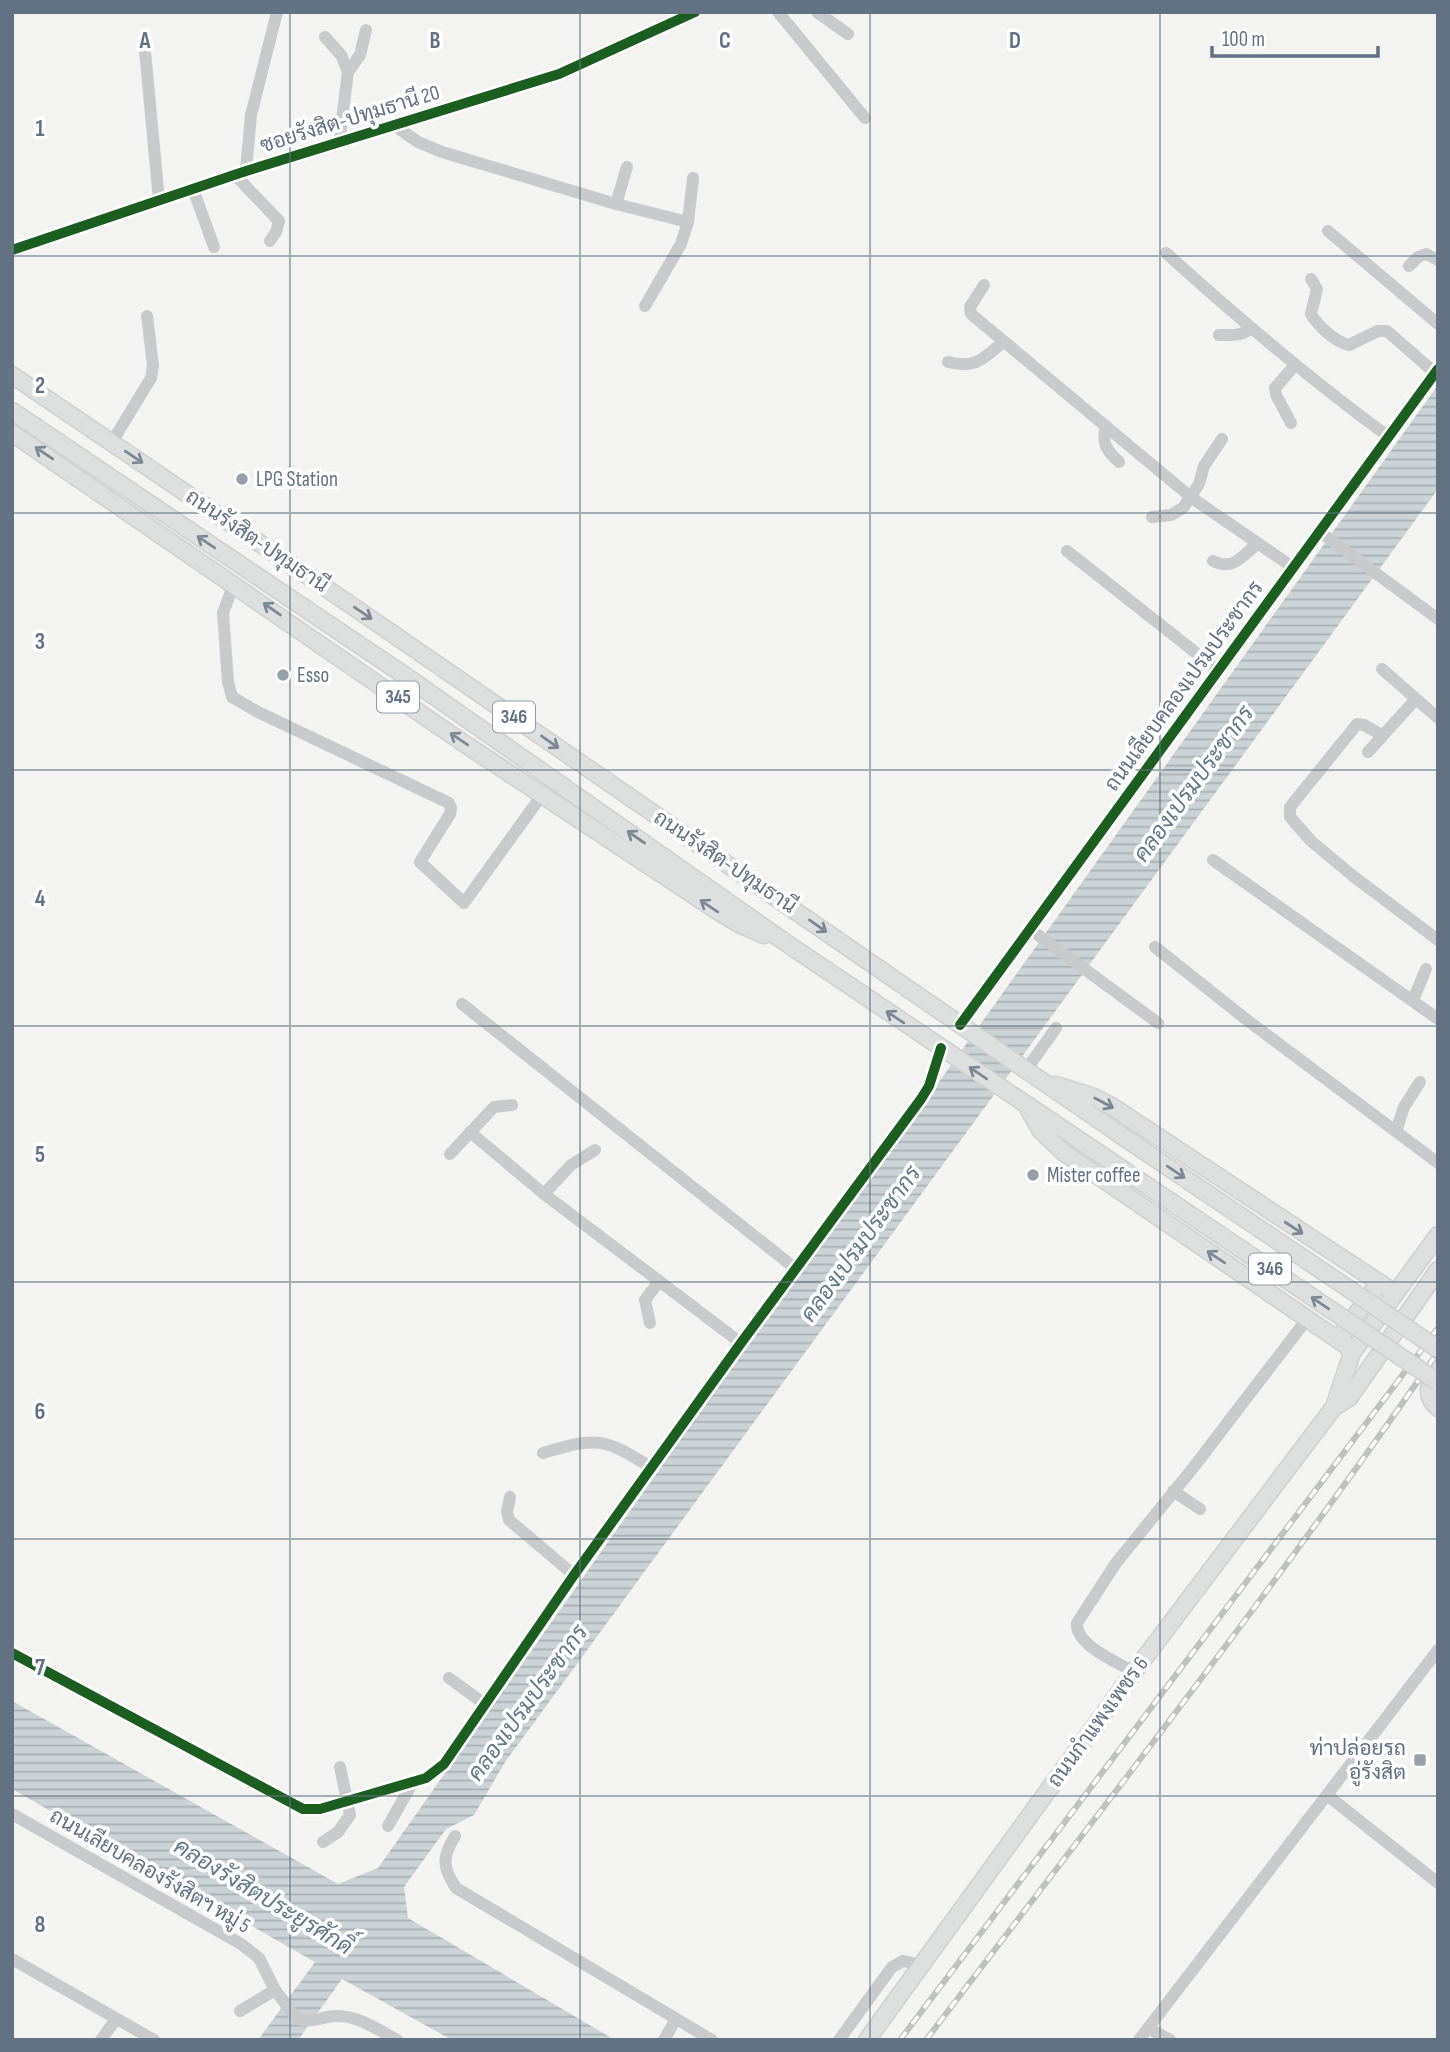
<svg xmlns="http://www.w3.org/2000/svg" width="1450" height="2052" viewBox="0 0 1450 2052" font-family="'Sofia Sans Condensed',Sarabun,sans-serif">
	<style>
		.water { fill: url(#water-rules) }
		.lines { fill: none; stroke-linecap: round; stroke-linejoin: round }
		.major-casing { stroke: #cfd0cf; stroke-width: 19 }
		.minor { stroke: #c8cacb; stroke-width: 12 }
		.major { stroke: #dedfdf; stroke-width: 16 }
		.rail-casing { stroke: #bfc1c1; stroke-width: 6 }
		.rail { stroke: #fff; stroke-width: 3.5; stroke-dasharray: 10; stroke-linecap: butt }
		.major-bridge-casing { stroke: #cfd0cf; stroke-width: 19; stroke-linecap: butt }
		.major-bridge { stroke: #dedfdf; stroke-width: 16 }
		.cycleway-casing { stroke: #fff; stroke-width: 15 }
		.cycleway { stroke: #1b5e20; stroke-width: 10 }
		.oneway { stroke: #7c8895 }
		.grid { fill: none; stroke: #637282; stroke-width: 2; stroke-opacity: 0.55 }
		.poi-dot { fill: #95a0a9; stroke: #fff; stroke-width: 2.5 }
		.labels { text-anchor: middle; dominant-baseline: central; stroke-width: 7; stroke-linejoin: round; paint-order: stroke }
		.shield { fill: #fff; stroke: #929ca8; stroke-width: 2 }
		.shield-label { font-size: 19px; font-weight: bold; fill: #637282 }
		.street-label { font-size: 21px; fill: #637282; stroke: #fff }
		.poi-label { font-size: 21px; fill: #637282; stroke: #fff; text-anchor: start }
		.water-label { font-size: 23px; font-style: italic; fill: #637a86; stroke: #fff }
		.grid-label { font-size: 23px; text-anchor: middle; font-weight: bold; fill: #637282; stroke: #fff; stroke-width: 7; stroke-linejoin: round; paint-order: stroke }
	</style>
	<defs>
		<pattern id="water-rules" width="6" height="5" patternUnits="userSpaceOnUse" patternTransform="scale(1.75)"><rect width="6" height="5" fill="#ccd3d6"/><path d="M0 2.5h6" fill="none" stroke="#a9b0b3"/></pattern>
	</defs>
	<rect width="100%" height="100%" fill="#f3f4f1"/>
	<path class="water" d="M1438,385v104l-933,1273 -31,53 -28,14 -42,58 4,31 207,122h-163l-110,-61 -44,61h-40l57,-78 -303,-173v-88l326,183 40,-16 343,-486 228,-314z"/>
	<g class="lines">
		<defs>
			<g id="major">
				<path d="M12,375l349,237 758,522"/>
				<path d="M12,411l395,266 385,270 311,209"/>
				<path d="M12,433l450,309 257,170 20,12 25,11"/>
				<path d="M1056,1085l38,12 19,10 282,186"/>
				<path d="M1029,1110l12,21 22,21 284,194 5,7"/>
				<path d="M1343,1333l30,-42"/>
				<path d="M1438,1370c-10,14 -14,26 0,38"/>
				<path d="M1334,1407l15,-9 89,-128"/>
				<path d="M867,2040l267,-368 200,-265 18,-54 86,-118"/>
			</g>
		</defs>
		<use href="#major" class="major-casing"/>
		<g class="minor">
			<path d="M778,12l87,106"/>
			<path d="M817,12l31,22"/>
			<path d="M325,37l16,18 7,17 -9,71"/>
			<path d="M145,51l14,149"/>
			<path d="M348,72l12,-17 6,-25"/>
			<path d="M395,126l23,16 24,10 174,52 72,18 5,-44"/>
			<path d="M246,171l5,-56 26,-103"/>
			<path d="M235,175l44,46 -3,11 -6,9"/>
			<path d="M193,189l21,58"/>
			<path d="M616,204l11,-37"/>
			<path d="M1328,231l110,93"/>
			<path d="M12,250l234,-79 313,-97 136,-62"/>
			<path d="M1166,253c71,64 145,127 223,184"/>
			<path d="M1409,266l9,-9 8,-3 12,6"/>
			<path d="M1311,279l6,10 -6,25c7,12 24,28 38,31l29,-14h9l48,42"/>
			<path d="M984,285l-14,22 1,7 221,184 102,70"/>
			<path d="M645,306l36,-62 7,-22"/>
			<path d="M1219,335c13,0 21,2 32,-7"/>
			<path d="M948,362c28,7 35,-3 55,-20"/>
			<path d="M1291,423l-15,-28 -1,-7 20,-23"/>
			<path d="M1106,426c-5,17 1,25 13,36"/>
			<path d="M112,442l39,-64 2,-12 -6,-50"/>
			<path d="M1152,517l19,-2 12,-7 16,-24 5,-18 18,-27"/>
			<path d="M1320,532l118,87"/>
			<path d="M1067,551l152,120"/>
			<path d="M1213,561c20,10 28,-4 44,-17"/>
			<path d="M234,583l-11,30 5,69 4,15 26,15 191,91 2,5 -1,6 -30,48 44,41 78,-108"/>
			<path d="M1382,669l56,49"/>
			<path d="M1382,735l-18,-10 -7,-1 -67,83v10l21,24 42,35 85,64"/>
			<path d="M1368,752l47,-52"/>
			<path d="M1213,860l225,159"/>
			<path d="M1030,929l128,94"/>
			<path d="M1155,947l92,73 191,143"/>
			<path d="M1413,1000l13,-31"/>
			<path d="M462,1004l334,265"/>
			<path d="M960,1025l478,-656"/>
			<path d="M1026,1070l30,-42"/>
			<path d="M1396,1131l8,-24 16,-25"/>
			<path d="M470,1132l74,62 197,149"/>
			<path d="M450,1154l44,-47 18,-2"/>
			<path d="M544,1194l27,-29 24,-15"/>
			<path d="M650,1323l-5,-23 14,-19"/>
			<path d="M543,1453c54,-16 60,-16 109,15"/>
			<path d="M1173,1491l27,18"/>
			<path d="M510,1497l-3,15 2,8 65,55"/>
			<path d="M12,1653l291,156h17l106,-31 18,-14 130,-189 167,-232 180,-244 8,-13 12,-38"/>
			<path d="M1134,1672c-17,-10 -59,-27 -57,-49l39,-60 77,-95 114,-149"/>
			<path d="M449,1678l37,27"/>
			<path d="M1327,1795l111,88"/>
			<path d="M12,1814l229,130 18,14 16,32 22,29c20,4 22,-2 38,-3 22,-1 44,14 62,24"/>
			<path d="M388,1826l25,-44"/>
			<path d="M455,1836c-13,21 -13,31 1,52l256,152"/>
			<path d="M323,1842l15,-10 12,-17 -10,-48"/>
			<path d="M12,1959l142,81"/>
			<path d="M240,2011l35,-21"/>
			<path d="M1148,2028l22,12"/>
			<path d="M101,2040l15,-21"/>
			<path d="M664,2040l12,-21"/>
			<path d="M839,2040l53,-73 11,-6 19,4"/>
			<path d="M1139,2040l299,-390"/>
		</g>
		<use href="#major" class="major"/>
		<defs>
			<g id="rail">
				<path d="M900,2040l538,-712"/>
				<path d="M926,2040c173,-228 350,-453 512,-688"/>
			</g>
		</defs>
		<use href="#rail" class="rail-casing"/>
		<use href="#rail" class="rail"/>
		<defs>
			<g id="major-bridge">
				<path d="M1119,1134l319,215"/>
				<path d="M1103,1156l335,226"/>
			</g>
		</defs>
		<use href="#major-bridge" class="major-bridge-casing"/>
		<use href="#major-bridge" class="major-bridge"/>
		<defs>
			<g id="cycleway">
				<path d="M12,250l234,-79 313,-97 136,-62"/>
				<path d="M960,1025l478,-656"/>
				<path d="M12,1653l291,156h17l106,-31 18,-14 130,-189 167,-232 180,-244 8,-13 12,-38"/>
			</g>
		</defs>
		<use href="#cycleway" class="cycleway-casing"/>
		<use href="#cycleway" class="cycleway"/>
	</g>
	<defs><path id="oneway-shaft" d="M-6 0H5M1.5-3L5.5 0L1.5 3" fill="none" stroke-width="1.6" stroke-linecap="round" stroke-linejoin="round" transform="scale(1.75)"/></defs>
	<g class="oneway">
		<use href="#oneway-shaft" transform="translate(44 453) rotate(-146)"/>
		<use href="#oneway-shaft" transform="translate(134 457) rotate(34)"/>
		<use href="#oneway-shaft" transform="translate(206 542) rotate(-146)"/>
		<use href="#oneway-shaft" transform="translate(272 609) rotate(-145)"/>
		<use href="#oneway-shaft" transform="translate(363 613) rotate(34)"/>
		<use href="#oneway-shaft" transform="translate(459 739) rotate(-146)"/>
		<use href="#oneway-shaft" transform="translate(550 742) rotate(35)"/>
		<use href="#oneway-shaft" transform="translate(636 837) rotate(-145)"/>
		<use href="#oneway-shaft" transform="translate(709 906) rotate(-146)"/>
		<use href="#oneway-shaft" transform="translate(818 926) rotate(35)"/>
		<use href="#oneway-shaft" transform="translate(895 1017) rotate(-146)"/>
		<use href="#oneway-shaft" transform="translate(978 1073) rotate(-146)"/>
		<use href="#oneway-shaft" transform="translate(1104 1103) rotate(28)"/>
		<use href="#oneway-shaft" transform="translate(1176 1172) rotate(34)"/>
		<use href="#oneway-shaft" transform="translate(1294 1228) rotate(33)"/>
		<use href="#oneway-shaft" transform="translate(1216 1257) rotate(-146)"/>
		<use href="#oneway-shaft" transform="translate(1320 1303) rotate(-146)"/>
	</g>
	<path class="grid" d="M290,12v2028M580,12v2028M870,12v2028M1160,12v2028M12,256h1426M12,513h1426M12,770h1426M12,1026h1426M12,1282h1426M12,1539h1426M12,1796h1426"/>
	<g class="poi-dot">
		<circle cx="242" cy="479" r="7"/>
		<circle cx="283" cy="675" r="7"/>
		<circle cx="1033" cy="1175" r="7"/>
		<rect x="1413" y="1753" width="14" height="14" rx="3.5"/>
	</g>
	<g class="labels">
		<g class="shield">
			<rect x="377" y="681.5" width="42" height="31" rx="5"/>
			<rect x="493" y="701.5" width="42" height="31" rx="5"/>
			<rect x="1249" y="1253.5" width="42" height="31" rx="5"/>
		</g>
		<g class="shield-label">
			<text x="398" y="697">345</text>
			<text x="514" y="717">346</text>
			<text x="1270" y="1269">346</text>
		</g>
		<g class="street-label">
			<text transform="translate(350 119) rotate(-17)">ซอยรังสิต-ปทุมธานี 20</text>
			<text transform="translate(257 541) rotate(34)">ถนนรังสิต-ปทุมธานี</text>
			<text transform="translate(1184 686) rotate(-54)">ถนนเลียบคลองเปรมประชากร</text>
			<text transform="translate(725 862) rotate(34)">ถนนรังสิต-ปทุมธานี</text>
			<text transform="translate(1098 1722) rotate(-54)">ถนนกำแพงเพชร 6</text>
			<text transform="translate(150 1871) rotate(30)">ถนนเลียบคลองรังสิตฯ หมู่ 5</text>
		</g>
		<g class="poi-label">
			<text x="256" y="479">LPG Station</text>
			<text x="297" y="675">Esso</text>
			<text x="1047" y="1175">Mister coffee</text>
			<text x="1406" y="1748" text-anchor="end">ท่าปล่อยรถ<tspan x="1406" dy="24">อู่รังสิต</tspan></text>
		</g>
		<g class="water-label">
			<text transform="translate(1194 784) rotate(-54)">คลองเปรมประชากร</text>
			<text transform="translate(861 1244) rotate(-54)">คลองเปรมประชากร</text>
			<text transform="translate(528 1703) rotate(-54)">คลองเปรมประชากร</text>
			<text transform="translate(263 1897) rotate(31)">คลองรังสิตประยูรศักดิ์</text>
		</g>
	</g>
	<g class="grid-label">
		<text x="145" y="48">A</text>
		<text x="435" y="48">B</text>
		<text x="725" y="48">C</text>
		<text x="1015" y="48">D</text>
		<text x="40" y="136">1</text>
		<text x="40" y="393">2</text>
		<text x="40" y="649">3</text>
		<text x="40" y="906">4</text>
		<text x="40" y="1162">5</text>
		<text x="40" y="1419">6</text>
		<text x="40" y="1675">7</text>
		<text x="40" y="1932">8</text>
	</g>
	<rect width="1450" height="2052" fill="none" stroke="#637282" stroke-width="28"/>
	<path d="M1212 46v10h166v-10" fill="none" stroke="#637282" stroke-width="3.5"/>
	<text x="1222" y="46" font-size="21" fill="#637282" stroke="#ffffff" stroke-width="5" paint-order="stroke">100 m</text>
</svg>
